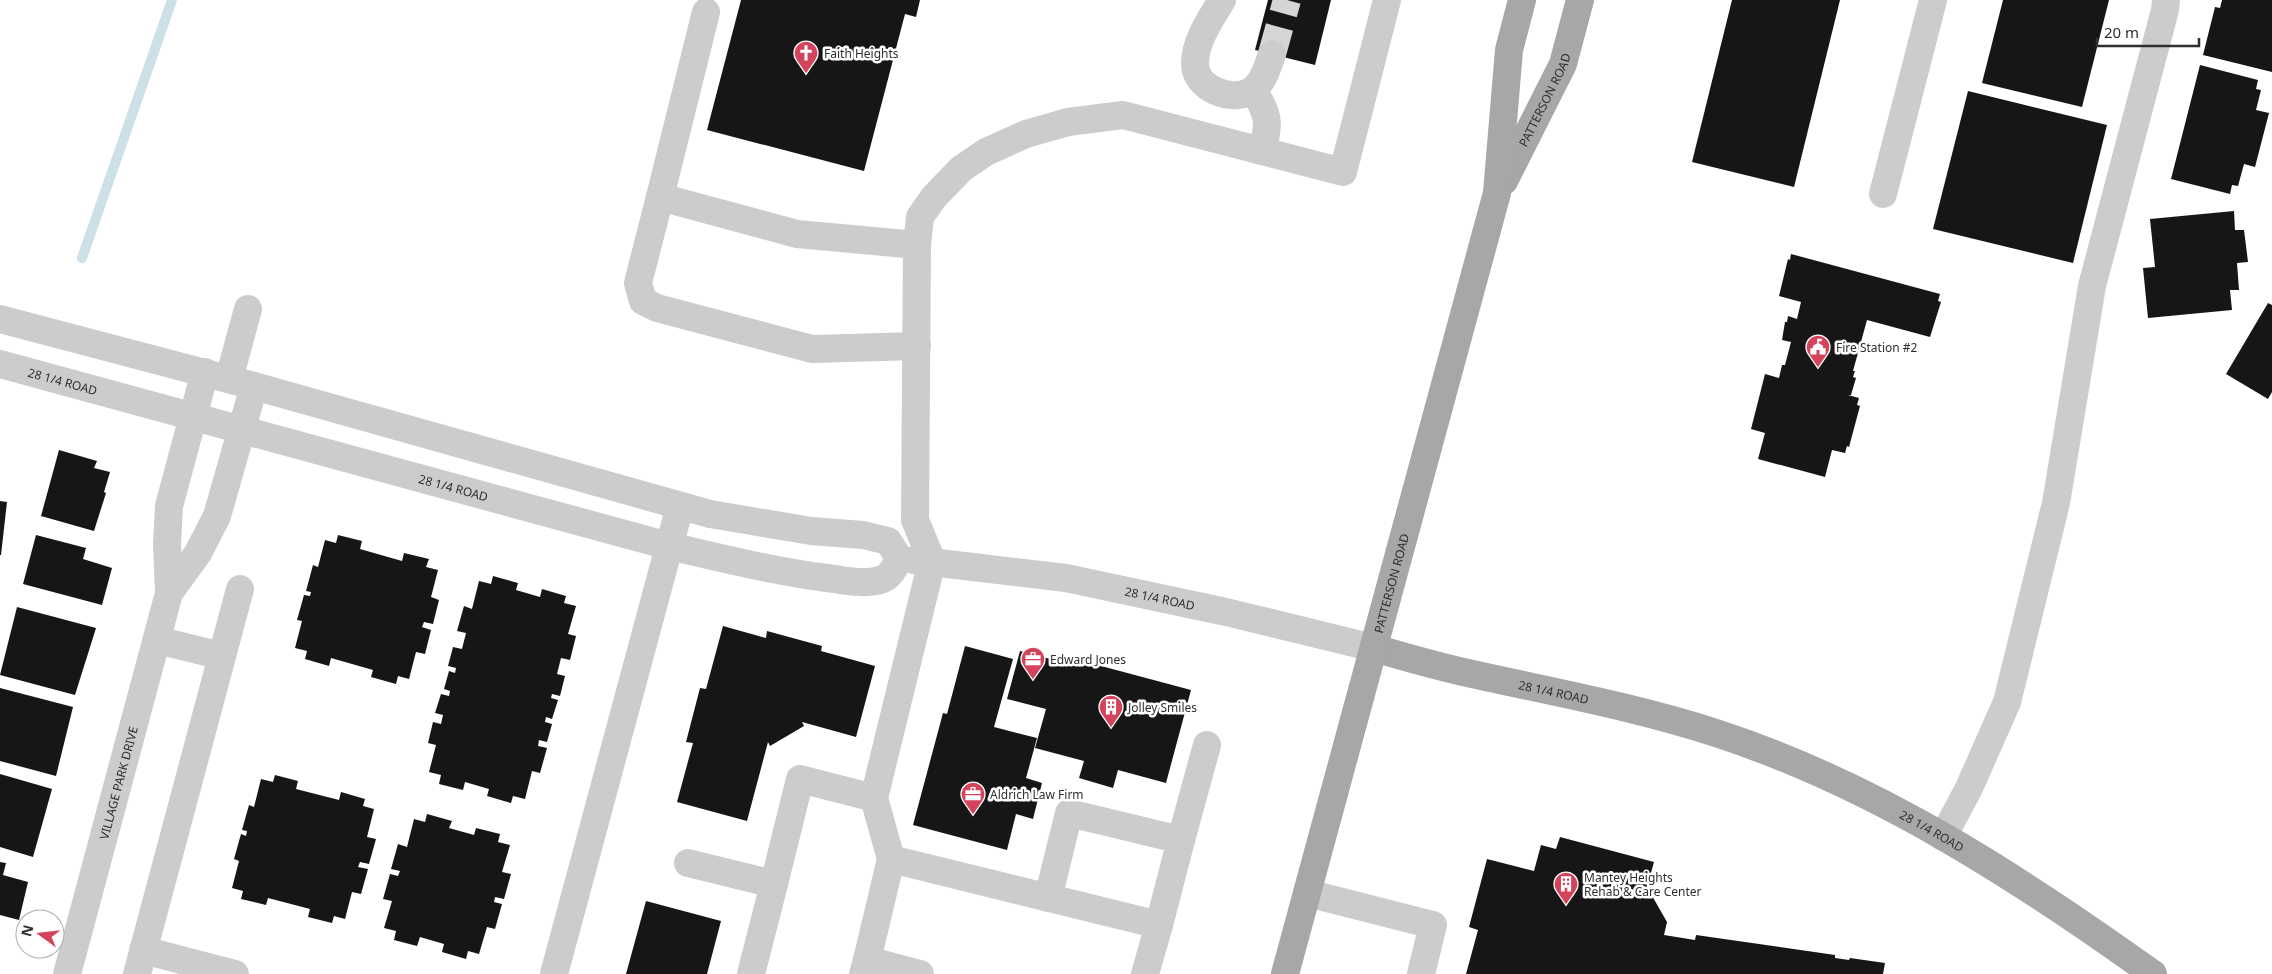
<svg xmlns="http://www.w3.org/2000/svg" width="2272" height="974" viewBox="0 0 2272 974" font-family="'Noto Sans',sans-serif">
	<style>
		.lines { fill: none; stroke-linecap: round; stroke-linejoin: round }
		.stream { stroke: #cde0e8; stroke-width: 10 }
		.building { fill: #161616 }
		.minor-tunnel { stroke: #d5d5d5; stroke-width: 28; stroke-dasharray: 28 14; stroke-linecap: butt }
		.minor { stroke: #ccc; stroke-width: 28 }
		.major { stroke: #a7a7a7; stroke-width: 28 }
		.labels { text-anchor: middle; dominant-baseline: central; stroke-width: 5; stroke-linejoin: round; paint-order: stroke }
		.poi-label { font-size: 12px; fill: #2f2f2f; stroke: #fff; text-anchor: start }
		.street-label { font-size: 12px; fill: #2f2f2f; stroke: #fff }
	</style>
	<rect width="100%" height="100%" fill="#fff"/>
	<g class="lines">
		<path class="stream" d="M82,258l90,-258"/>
	</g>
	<g class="building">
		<path d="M741,0h179l-4,17 -11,-3 -41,157 -157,-41z"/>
		<path d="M1268,0h63l-16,65 -60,-15z"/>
		<path d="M1732,0h108l-46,187 -102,-25z"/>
		<path d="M2003,0h106l-27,107 -100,-24z"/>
		<path d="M2222,0h50v72l-69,-17 12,-48 5,1z"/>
		<path d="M2200,65l58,15 -2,9 5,1 -5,20 13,3 -14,54 -11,-3 -6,22 -6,-1 -2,9 -59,-15z"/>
		<path d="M1968,91l139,34 -34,138 -140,-34z"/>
		<path d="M2234,211l1,19h9l4,32 -11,1 2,27h-9l2,20 -84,8 -5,-50 12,-1 -5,-48z"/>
		<path d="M1791,254l149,40 -2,7 3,1 -11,35 -63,-17 -14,51h2l-2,6 3,1 -5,17h-3l11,3 -2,7 3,1 -11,41 -2,-1 -2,7 -13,-3 -7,27 -67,-18 7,-26 -14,-4 14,-55 14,4 3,-13h3l6,-23 -9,-2 3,-18h2l1,-6 9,3 4,-17 -22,-6 9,-37 2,1z"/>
		<path d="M2268,303l4,2v87l-4,7 -42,-25z"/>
		<path d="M59,450l38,11 -3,7 16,4 -6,20 2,1 -12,38 -53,-15z"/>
		<path d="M0,501l7,1 -6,53h-1z"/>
		<path d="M36,535l50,13 -3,11 29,9 -10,37 -79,-21z"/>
		<path d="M338,535l24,6 -2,8 42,12 2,-8 25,6 -3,8 12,3 -7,27 8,3 -6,24 -9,-2 -2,5 9,3 -6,24 -9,-2 -7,27 -11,-3 -2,8 -25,-7 2,-7 -42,-12 -2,8 -24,-7 2,-8 -12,-3 7,-27 -5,-1 7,-25 6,1 1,-4 -5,-1 7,-26 5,2 7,-27 11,3z"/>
		<path d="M493,576l25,7 -2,7 24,7 2,-8 24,7 -2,7 12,3 -8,28 8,2 -6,24 -9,-2 -4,16 8,2 -5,20 -8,-2 -1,4 7,2 -6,19 -6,-2 -1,5 7,2 -5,18 -8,-2 -1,6 9,2 -7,25 -8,-2 -7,28 -12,-3 -2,7 -24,-7 2,-7 -24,-7 -2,8 -24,-6 2,-9 -12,-3 7,-27 -8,-2 5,-21 8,2 2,-9 -8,-2 6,-19 8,2 1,-5 -6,-2 5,-18 6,2 1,-5 -8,-2 5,-19 9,2 4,-16 -9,-2 7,-25 8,3 7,-28 12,3z"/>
		<path d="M17,607l79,21 -21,67 -75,-20z"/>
		<path d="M723,626l43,12 1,-7 55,15 -1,5 54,15 -19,71 -54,-15 2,4 -34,20 -2,-4 -21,79 -70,-19 16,-59 -7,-1 14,-54 6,1z"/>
		<path d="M965,646l48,13 -19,68 43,11 -11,40 16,5 -9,36 -17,-5 -9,36 -94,-25 30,-112 4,1z"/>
		<path d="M1020,651l38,10 2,-6 131,35 -25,93 -48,-13 -5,18 -34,-10 5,-17 -49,-13 11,-39 -39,-10z"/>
		<path d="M0,688l73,19 -17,69 -56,-15z"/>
		<path d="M0,774l52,15 -19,68 -33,-10z"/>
		<path d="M275,775l23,6 -2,8 43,11 2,-8 24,7 -2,7 11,3 -7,28 9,2 -7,25 -9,-2 -2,5 10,2 -7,25 -9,-2 -7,27 -11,-3 -2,7 -24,-6 2,-8 -42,-11 -2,7 -25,-6 2,-8 -11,-3 7,-27 -5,-2 7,-25 5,2 1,-5 -5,-1 7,-25 5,2 7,-28 12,3z"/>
		<path d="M427,814l25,7 -3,7 25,7 2,-7 24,6 -2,8 12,3 -8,27 9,2 -7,25 -9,-2 -1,5 8,2 -7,25 -8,-2 -8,27 -11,-3 -2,8 -24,-7 2,-8 -24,-7 -3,9 -23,-6 2,-9 -12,-3 8,-27 -9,-2 7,-25 8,2 2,-5 -9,-2 7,-25 9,3 7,-28 11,3z"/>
		<path d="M1560,837l94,25 -7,25 20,35 -3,13 31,5 1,-5 139,20v3l14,2 1,-2 35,5 -2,11h-417l12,-44 -9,-3 18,-68 47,12 7,-26 15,4z"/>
		<path d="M0,862l6,1 -3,12 25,7 -9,38 -19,-5z"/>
		<path d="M646,901l75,20 -14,53h-81z"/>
	</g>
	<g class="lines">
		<path class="minor-tunnel" d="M1272,54l15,-54"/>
		<g class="minor">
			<path d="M1222,0c-11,19 -27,40 -27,64 0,24 36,39 56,27 12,-7 17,-25 21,-37"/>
			<path d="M706,12l-46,185 137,37 120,11"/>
			<path d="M1253,90c16,24 17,34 9,61"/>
			<path d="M1883,194l50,-194"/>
			<path d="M660,197l-22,86 5,18 14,7 155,41 105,-3"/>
			<path d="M0,319l254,67 456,128 101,17 52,4 25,6 11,17"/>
			<path id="s1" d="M0,364l669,182c52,12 104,25 158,32 17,2 36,7 53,2 11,-3 14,-12 19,-22"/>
			<path d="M229,379l19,-70"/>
			<path id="s2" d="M914,560l152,18 160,34 148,36"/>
			<path d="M169,593l29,-40 19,-37 37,-130"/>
			<path d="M157,640l65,16"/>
			<path d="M1943,837l26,-49 38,-86 49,-199 36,-217 73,-276 1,-10"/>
			<path d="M1181,840l26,-95"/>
			<path d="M688,863l86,21 -23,90"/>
			<path d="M774,884l26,-105 74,19"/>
			<path d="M1307,893l126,32 -12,49"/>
			<path d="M1048,898l21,-85 112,27 -22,85"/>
			<path d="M143,950l92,24"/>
			<path d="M867,960l24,-101"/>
			<path id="s3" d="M67,974l102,-381 -2,-48 2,-39 36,-134"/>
			<path d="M137,974l103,-385"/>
			<path d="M554,974l126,-468"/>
			<path d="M863,974l4,-14 53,14"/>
			<path d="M1145,974l14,-49 -268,-66 -17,-61 58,-237 -17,-41 2,-275 3,-28 14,-20 27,-28 25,-17 40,-18 42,-12 55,-7 220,57 44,-172"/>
		</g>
		<g class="major">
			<path id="s4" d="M1504,181l59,-117 17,-64"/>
			<path id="s5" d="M1374,648c34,10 69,20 103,27 81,18 163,33 242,59 158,52 300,144 434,240"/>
			<path id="s6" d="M1285,974l212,-781 12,-143 13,-50"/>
		</g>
	</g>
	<defs>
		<symbol id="church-pin" viewBox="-11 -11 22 30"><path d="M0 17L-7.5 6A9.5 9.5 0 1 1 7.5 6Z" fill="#d3445c" stroke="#fff"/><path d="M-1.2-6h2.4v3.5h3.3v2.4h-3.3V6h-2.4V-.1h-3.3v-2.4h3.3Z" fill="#fff"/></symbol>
		<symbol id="civic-pin" viewBox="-11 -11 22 30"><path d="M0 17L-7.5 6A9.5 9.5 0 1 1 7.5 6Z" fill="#d3445c" stroke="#fff"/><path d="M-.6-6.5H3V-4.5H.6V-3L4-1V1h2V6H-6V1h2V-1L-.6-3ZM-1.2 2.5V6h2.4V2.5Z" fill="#fff"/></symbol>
		<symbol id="office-pin" viewBox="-11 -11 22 30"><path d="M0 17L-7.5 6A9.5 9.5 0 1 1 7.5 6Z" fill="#d3445c" stroke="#fff"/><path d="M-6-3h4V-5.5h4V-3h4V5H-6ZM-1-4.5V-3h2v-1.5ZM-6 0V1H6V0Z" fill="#fff"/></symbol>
		<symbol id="building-pin" viewBox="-11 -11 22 30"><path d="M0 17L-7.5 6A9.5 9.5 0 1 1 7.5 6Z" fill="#d3445c" stroke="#fff"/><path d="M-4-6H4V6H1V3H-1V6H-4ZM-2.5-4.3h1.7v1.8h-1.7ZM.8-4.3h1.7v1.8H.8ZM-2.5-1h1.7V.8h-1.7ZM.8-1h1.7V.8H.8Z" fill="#fff"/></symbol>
	</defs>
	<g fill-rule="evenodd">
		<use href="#church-pin" x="792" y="39" width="28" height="38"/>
		<use href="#civic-pin" x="1804" y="333" width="28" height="38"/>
		<use href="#office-pin" x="1019" y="645" width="28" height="38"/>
		<use href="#building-pin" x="1097" y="693" width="28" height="38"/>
		<use href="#office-pin" x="959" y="780" width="28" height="38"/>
		<use href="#building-pin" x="1552" y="870" width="28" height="38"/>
	</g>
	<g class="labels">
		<g class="poi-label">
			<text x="824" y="53">Faith Heights</text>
			<text x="1836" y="347">Fire Station #2</text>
			<text x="1050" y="659">Edward Jones</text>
			<text x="1128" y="707">Jolley Smiles</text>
			<text x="990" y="794">Aldrich Law Firm</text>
			<text x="1584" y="877">Mantey Heights<tspan x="1584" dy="14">Rehab &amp; Care Center</tspan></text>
		</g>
		<g class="street-label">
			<text stroke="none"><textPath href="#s4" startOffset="91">PATTERSON ROAD</textPath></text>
			<text stroke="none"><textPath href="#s1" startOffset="65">28 1/4 ROAD</textPath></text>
			<text stroke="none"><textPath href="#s1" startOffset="470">28 1/4 ROAD</textPath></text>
			<text stroke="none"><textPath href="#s6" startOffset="405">PATTERSON ROAD</textPath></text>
			<text stroke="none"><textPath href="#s2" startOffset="249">28 1/4 ROAD</textPath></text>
			<text stroke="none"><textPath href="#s5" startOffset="185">28 1/4 ROAD</textPath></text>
			<text stroke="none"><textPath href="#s3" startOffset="198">VILLAGE PARK DRIVE</textPath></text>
			<text stroke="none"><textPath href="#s5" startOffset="590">28 1/4 ROAD</textPath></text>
		</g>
	</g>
	<g transform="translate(40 934) rotate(285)"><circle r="24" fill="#ffffff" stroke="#acacac"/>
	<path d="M0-4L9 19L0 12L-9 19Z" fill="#d3445c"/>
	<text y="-8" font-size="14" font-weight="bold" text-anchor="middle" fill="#2f2f2f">N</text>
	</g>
	<path d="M2097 38v8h102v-8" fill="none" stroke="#2f2f2f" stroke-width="2.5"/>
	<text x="2104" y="38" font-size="15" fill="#2f2f2f" stroke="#ffffff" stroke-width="4" paint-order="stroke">20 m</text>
</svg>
